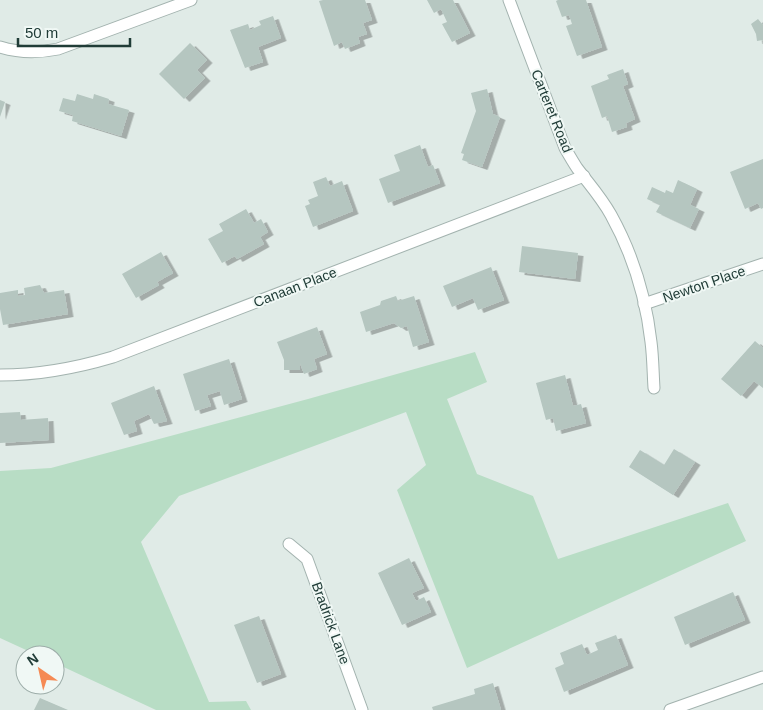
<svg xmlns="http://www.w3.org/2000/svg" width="763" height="710" viewBox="0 0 763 710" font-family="Arial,sans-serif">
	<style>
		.green { fill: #b8ddc5 }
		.building { fill: #b5c6c0; filter: url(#shadow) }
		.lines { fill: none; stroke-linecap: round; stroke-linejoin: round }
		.minor-casing { stroke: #a3b3af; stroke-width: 13 }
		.minor { stroke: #fff; stroke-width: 11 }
		.labels { text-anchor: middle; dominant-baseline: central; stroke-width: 4; stroke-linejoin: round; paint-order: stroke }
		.street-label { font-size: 14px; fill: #203c37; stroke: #f0f8f5 }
	</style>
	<defs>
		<filter id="shadow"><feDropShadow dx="5.5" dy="3" stdDeviation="0" flood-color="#0004"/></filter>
	</defs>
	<rect width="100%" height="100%" fill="#e0ebe7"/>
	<path class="green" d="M475,352l12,30 -40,17 30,75 56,22 25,63 170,-56 18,38 -279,127 -70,-178 29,-25 -20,-53 -227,84 -38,46 68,160 37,-1 5,9h-95l-101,-47v-8h-18l-37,-17v-167l51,-3 257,-69z"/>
	<g class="building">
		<path d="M323,0h42l7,20 -9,3 4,11 -9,3 2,6 -15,6 -3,-7 -8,4 -15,-45z"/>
		<path d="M427,0h26l17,33 -18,9 -10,-18 5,-2 -6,-13 -7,4z"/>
		<path d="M558,0h28l16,47 -25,9 -11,-30 6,-2 -3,-9 -7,2 -6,-16z"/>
		<path d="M273,16l8,22 -23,9 5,15 -18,6 -15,-38 18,-6 2,6 11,-5 -2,-4z"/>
		<path d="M758,19l5,6v15l-6,1 -1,-7 -5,-10z"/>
		<path d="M190,43l17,17 -10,10 8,8 -21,21 -25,-25z"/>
		<path d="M623,69l5,15 -5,2 12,33 -9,4 1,4 -15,5 -5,-16 -5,2 -11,-32 18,-7 -2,-4z"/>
		<path d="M487,89l6,25 7,3 -18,50 -20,-7 2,-6 -3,-1 15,-42 -5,-18z"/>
		<path d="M77,94l16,5 1,-5 15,5 -1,5 21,6 -8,26 -49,-15 1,-6 -14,-4 4,-13 12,3z"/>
		<path d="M0,100l5,2 -5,15z"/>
		<path d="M420,145l8,22 5,-2 7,18 -52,20 -9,-24 21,-8 -6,-16z"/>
		<path d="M763,159v49l-2,1 -3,-6 -13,6 -15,-37z"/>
		<path d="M326,177l4,9 12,-5 11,30 -40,16 -8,-21 5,-2 -2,-4 10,-4 -5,-14z"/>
		<path d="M678,180l19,9 -7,16 9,4 -9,19 -34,-16 4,-7 -13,-6 5,-12 13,6 1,-3 7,3z"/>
		<path d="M246,209l8,14 7,-4 7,13 -8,5 4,7 -27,15 -2,-3 -13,7 -14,-24 15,-8 -4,-7z"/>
		<path d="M522,246l56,7 -3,26 -56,-7z"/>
		<path d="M161,252l12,21 -16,9 2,3 -23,13 -14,-24z"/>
		<path d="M491,267l13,33 -26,10 -5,-12 -21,9 -9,-21z"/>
		<path d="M40,285l4,8 20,-3 4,24 -65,11 -3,-16v-16l18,-3v6l7,-1 -1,-7z"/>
		<path d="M396,296l2,5 16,-5 15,46 -16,5 -6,-21 -6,2 -7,-5 -28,9 -6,-20 20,-7 1,-4z"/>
		<path d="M317,327l10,27 -13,5 3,10 -13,5 -4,-11v7h-16v-10l-7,-18z"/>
		<path d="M755,341l8,7v40l-9,-7 -13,15 -20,-17z"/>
		<path d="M229,359l13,40 -18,6 -4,-14 -13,4 4,11 -16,5 -12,-37z"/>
		<path d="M565,375l8,31 8,-2 5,19 -30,8 -3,-13 -7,2 -10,-37z"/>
		<path d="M154,386l13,35 -13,3 -5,-10 -15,7 3,10 -13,4 -13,-32z"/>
		<path d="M20,412l1,8 27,-2 1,22 -49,3v-30z"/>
		<path d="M674,449l21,13 -22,33 -44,-28 11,-17 24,15z"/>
		<path d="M409,558l15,30 -12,5 4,8 8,-4 7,15 -29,13 -24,-52z"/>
		<path d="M733,592l12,28 -60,25 -11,-28z"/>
		<path d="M259,616l22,58 -24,9 -23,-58z"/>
		<path d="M616,635l12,30 -64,27 -9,-24 9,-4 -4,-11 22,-9 5,11 11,-5 -3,-7z"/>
		<path d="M493,683l8,27h-68l-1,-3 43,-13 -1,-5z"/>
		<path d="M40,698l28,12h-34z"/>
	</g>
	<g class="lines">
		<defs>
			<g id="minor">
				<path d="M509,0l56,148c4,7 8,14 12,20 12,16 24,29 34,47 21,38 35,83 40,127 2,15 2,31 3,46"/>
				<path d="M0,47c19,6 38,6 58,2l133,-49"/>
				<path d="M644,304l119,-40"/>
				<path d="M0,375c39,0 76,-7 113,-18l471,-181"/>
				<path d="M289,544l18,15 55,151"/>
				<path d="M670,710l93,-33"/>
			</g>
		</defs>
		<use href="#minor" class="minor-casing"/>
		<use href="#minor" class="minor"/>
	</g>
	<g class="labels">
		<g class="street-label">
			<text transform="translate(552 111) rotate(68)">Carteret Road</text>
			<text transform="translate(704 284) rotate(-19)">Newton Place</text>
			<text transform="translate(295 287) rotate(-21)">Canaan Place</text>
			<text transform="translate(331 623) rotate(70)">Bradrick Lane</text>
		</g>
	</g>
	<g transform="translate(40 670) rotate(326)"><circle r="24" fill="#f0f8f5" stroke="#9dada9"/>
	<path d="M0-4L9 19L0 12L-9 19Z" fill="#f58a54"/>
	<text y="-8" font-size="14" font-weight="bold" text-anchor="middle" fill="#203c37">N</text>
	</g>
	<path d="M18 38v8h112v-8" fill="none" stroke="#203c37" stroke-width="2.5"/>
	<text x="25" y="38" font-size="15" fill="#203c37" stroke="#f0f8f5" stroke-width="4" paint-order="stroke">50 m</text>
</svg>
